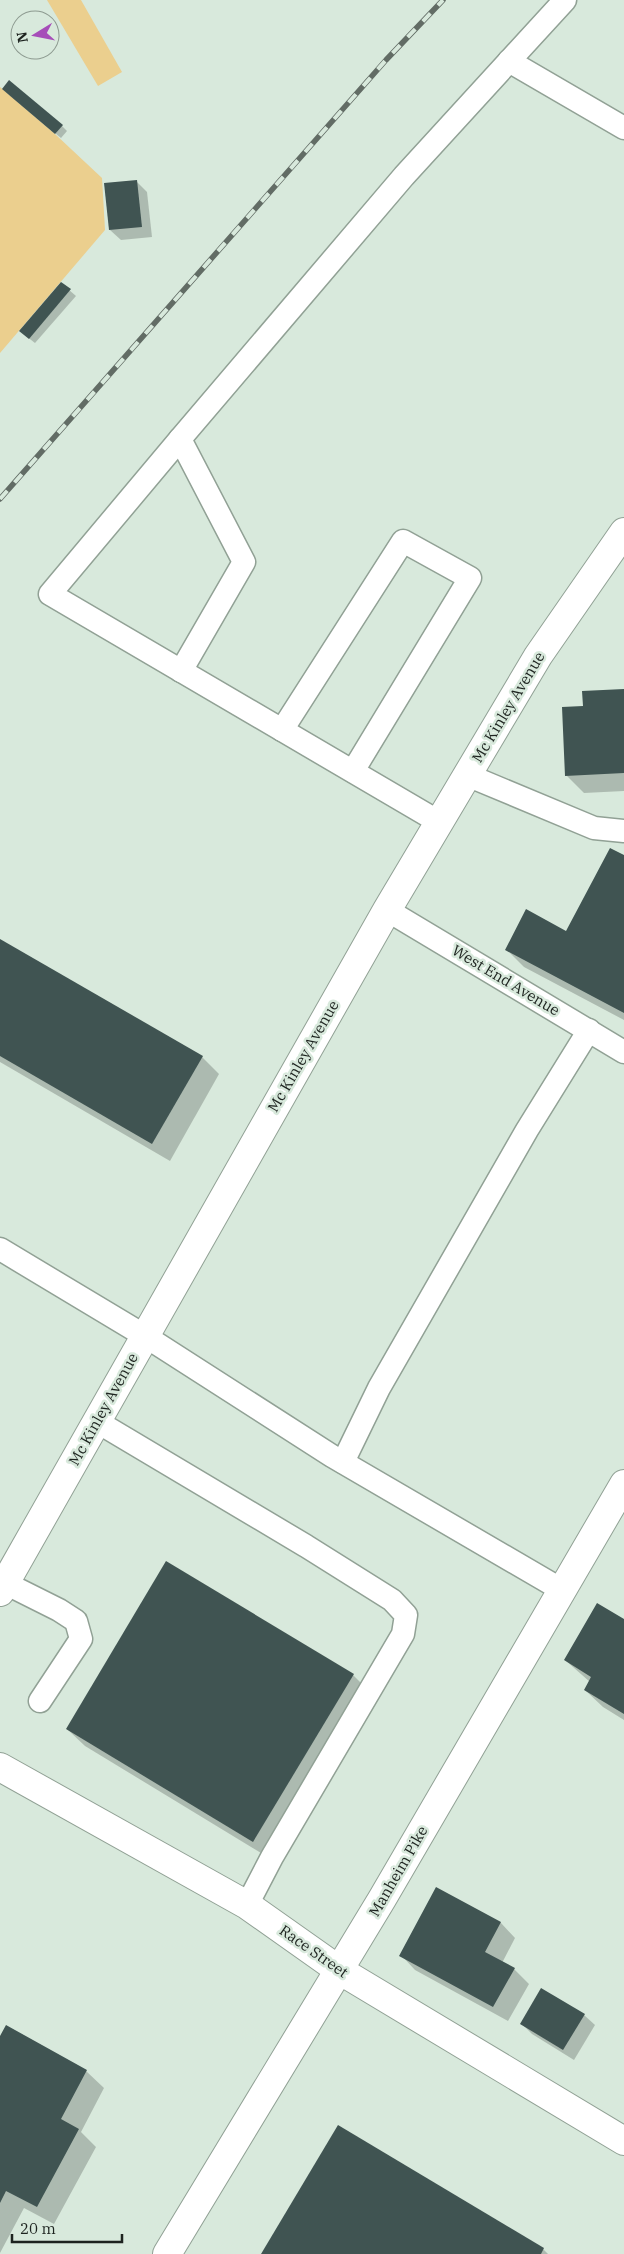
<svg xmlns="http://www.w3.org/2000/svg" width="624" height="2254" viewBox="0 0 624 2254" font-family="'IBM Plex Serif',serif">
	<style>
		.green { fill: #ebcf8e }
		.shadow { fill: #0003 }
		.building { fill: #405452 }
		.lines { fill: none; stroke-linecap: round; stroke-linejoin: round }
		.service-casing { stroke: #91a195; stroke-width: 25 }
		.minor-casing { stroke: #91a195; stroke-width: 30 }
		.primary-casing { stroke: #91a195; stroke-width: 30 }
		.service { stroke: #fff; stroke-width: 22 }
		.minor { stroke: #fff; stroke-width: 28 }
		.primary { stroke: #fff; stroke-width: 28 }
		.rail-casing { stroke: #626c65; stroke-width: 5.5 }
		.rail { stroke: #d8e9dc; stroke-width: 4; stroke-dasharray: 11; stroke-linecap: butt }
		.labels { text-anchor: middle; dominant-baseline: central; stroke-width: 5; stroke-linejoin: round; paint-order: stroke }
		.street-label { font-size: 15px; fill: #1d231f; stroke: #d8e9dc }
	</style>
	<rect width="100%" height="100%" fill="#d8e9dc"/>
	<g class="green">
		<path d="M47,0h34l41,72 -24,14z"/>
		<path d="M0,87l55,47 47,44 3,52 -105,123z"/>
	</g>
	<g class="shadow">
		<path d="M9,95l53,31 5,5 -6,7z"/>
		<path d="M137,182l10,10 5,45 -31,3 -11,-10z"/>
		<path d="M61,283l15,13 -41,47 -9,-7z"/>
		<path d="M624,690v101l-40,2 -18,-18 18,-67z"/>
		<path d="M624,857v163l-100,-53 -18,-18 61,-17z"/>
		<path d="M0,940l202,117 17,17 -49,87 -170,-99z"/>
		<path d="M624,1621v99l-21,-13 -18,-17 5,-8 -25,-22z"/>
		<path d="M353,1675l17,17 -99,167 -186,-113 -18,-17z"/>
		<path d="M437,1889l64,34 14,15 -13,25 12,6 15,15 -21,37 -93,-51 -14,-15z"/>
		<path d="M584,2015l11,10 -21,35 -42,-26 -10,-10z"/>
		<path d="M0,2038l86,33 18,17 -23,44 15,15 -42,77 -30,-16 -24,45z"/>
		<path d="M543,2249l5,5h-286z"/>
	</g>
	<g class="building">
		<path d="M9,80l54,45 -8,9 -53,-45z"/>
		<path d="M137,180l5,47 -33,3 -5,-47z"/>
		<path d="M61,282l10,7 -42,50 -10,-8z"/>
		<path d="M624,689v84l-59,3 -3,-69 21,-1 -1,-15z"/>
		<path d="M610,848l14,7v158l-119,-63 21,-41 40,22z"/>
		<path d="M0,939l203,117 -51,88 -152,-88z"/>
		<path d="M166,1561l188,113 -101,168 -187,-113z"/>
		<path d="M597,1603l27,16v95l-40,-24 7,-13 -27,-17z"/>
		<path d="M436,1887l65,35 -16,30 30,16 -22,39 -94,-51z"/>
		<path d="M541,1988l44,26 -22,36 -43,-26z"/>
		<path d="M6,2025l81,45 -26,49 18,10 -42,78 -31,-16 -6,12v-167z"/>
		<path d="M338,2125l206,123 -3,6h-280z"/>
	</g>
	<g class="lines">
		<defs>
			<g id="service">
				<path d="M509,61l115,67"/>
				<path d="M180,439l64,123 -63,109"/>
				<path d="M282,730l121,-189 67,37 -117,193"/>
				<path d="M467,775l127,53 30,3"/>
				<path d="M439,822l-389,-228 130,-155 224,-263 161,-176"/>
				<path d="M387,910l237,142"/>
				<path d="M0,1249l145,87 187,120 230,134"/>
				<path d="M96,1421l210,125 86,54 14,15 -3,19 -131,223 -25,48"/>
				<path d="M343,1462l36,-74 148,-258 62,-100"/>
				<path d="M5,1583l54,27 17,11 5,18 -41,62"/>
			</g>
			<g id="minor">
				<path d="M0,1592l387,-682 151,-254 86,-124"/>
				<path d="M0,1767l247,138 92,65 285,171"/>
			</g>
			<path id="primary" d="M167,2254l215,-355 242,-415"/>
		</defs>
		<use href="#service" class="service-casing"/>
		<use href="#minor" class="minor-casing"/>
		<use href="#primary" class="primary-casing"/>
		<use href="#service" class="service"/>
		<use href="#minor" class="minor"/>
		<use href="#primary" class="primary"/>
		<defs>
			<path id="rail" d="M0,499l386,-439 57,-60"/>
		</defs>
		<use href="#rail" class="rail-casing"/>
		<use href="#rail" class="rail"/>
	</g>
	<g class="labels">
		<g class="street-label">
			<text transform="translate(508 707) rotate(-59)">Mc Kinley Avenue</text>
			<text transform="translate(506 980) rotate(31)">West End Avenue</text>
			<text transform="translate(303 1056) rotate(-60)">Mc Kinley Avenue</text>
			<text transform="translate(103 1409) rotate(-61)">Mc Kinley Avenue</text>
			<text transform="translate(398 1871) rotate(-60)">Manheim Pike</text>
			<text transform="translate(314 1951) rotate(35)">Race Street</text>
		</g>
	</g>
	<g transform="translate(35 35) rotate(260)"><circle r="24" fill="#d8e9dc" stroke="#8d9a90"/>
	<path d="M0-4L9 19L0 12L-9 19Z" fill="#a64db9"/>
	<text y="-8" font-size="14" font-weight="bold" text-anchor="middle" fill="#1d231f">N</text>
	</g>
	<path d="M12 2234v8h110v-8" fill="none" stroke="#1d231f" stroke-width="2.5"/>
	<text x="20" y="2234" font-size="15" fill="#1d231f" stroke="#d8e9dc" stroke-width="4" paint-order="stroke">20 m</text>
</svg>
